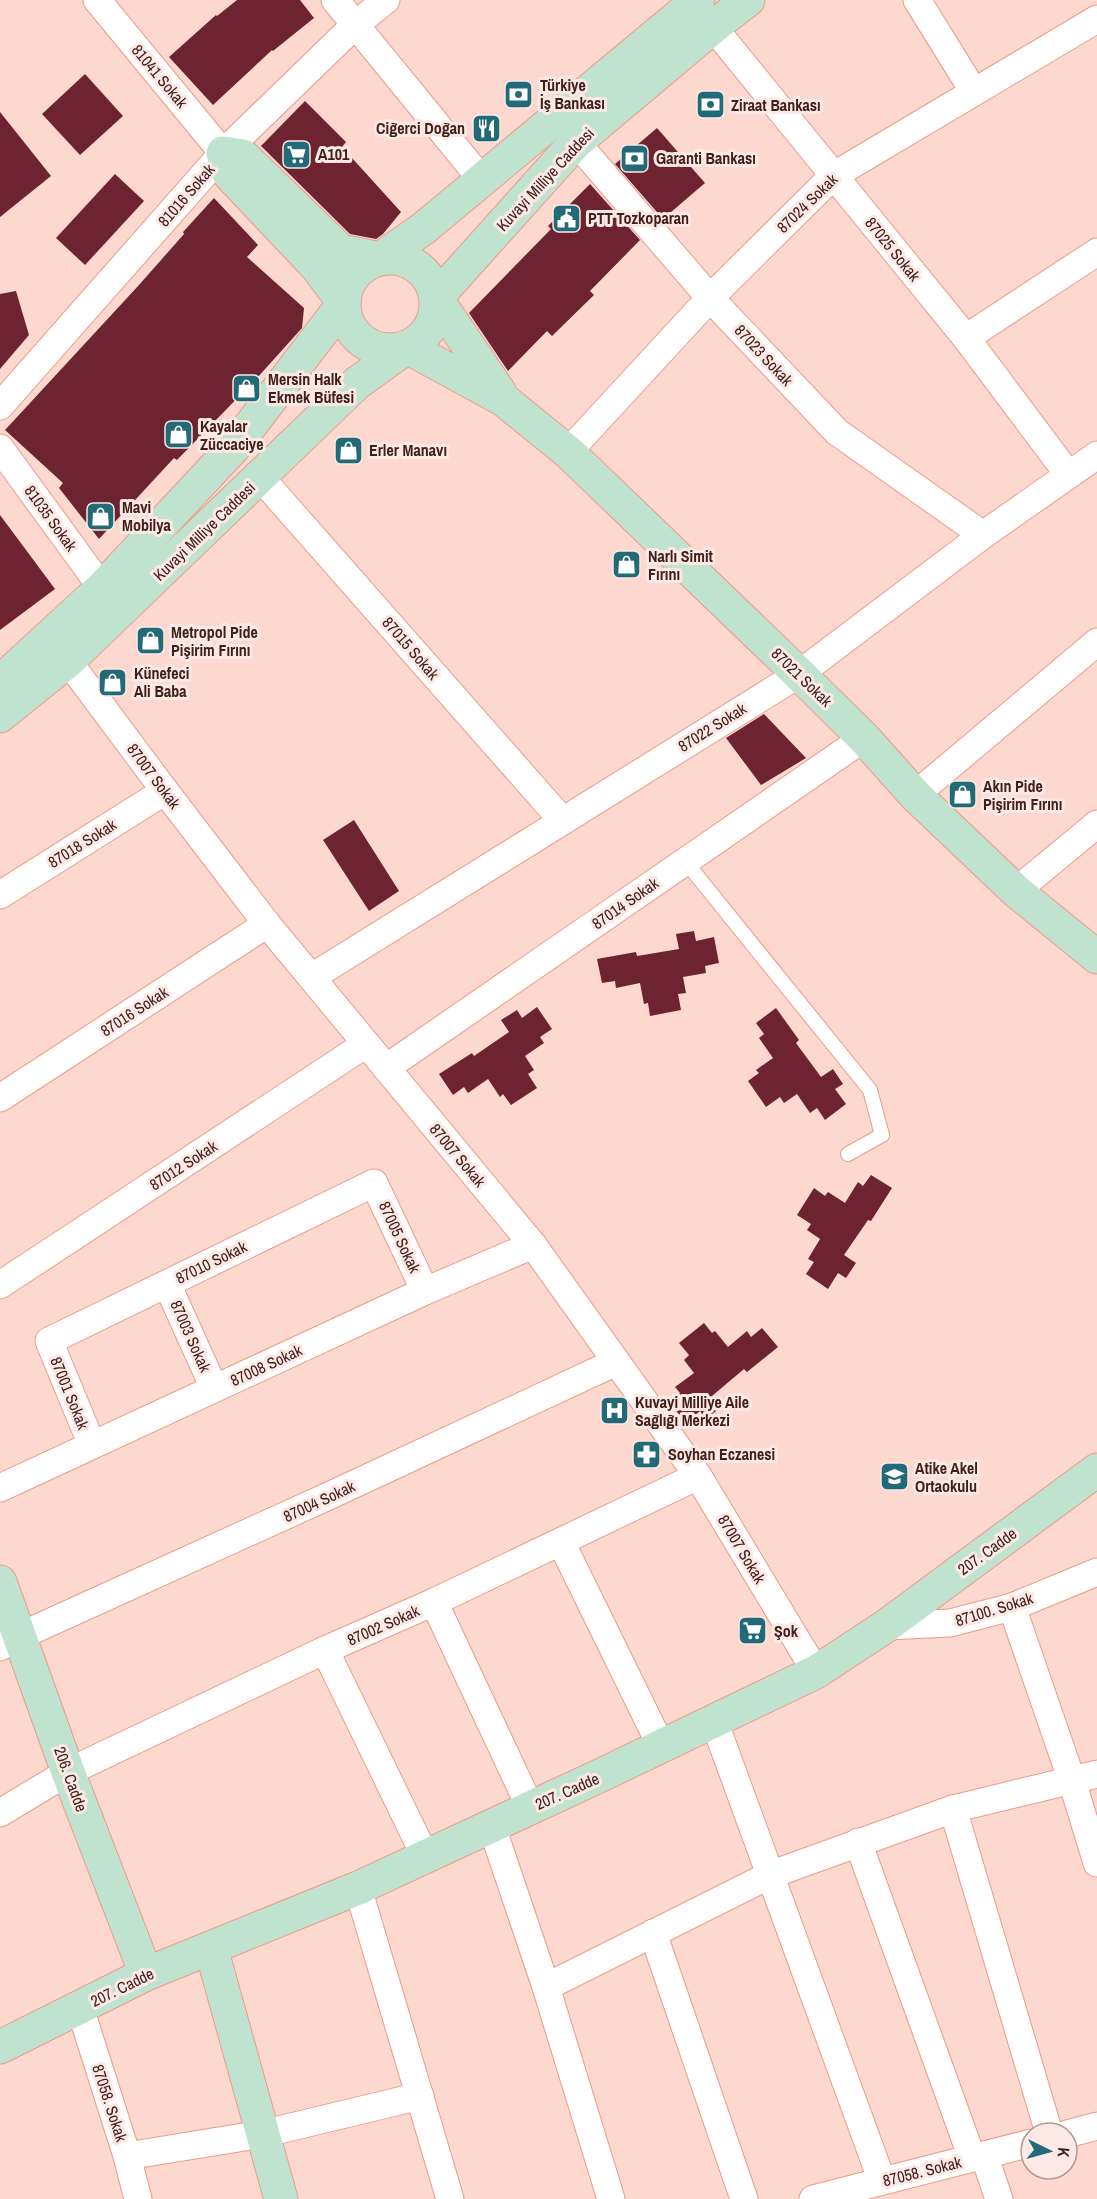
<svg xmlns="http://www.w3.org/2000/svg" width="1097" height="2199" viewBox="0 0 1097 2199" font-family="'Archivo Narrow',sans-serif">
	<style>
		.building { fill: #6d2330 }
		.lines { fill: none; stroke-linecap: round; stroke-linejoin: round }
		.lane-casing { stroke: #ee9a87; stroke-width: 16 }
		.street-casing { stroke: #ee9a87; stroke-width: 29 }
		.secondary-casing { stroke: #ee9a87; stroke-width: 35 }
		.lane { stroke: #fff; stroke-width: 14 }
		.street { stroke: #fff; stroke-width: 27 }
		.secondary { stroke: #c0e3cf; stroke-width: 33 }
		.labels { text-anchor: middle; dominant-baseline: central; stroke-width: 6; stroke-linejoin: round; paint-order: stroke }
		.street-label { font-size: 16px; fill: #412019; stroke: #fce9e5 }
		.poi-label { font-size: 16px; font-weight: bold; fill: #412019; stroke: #fce9e5; text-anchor: start }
	</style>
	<rect width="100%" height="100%" fill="#fcd8cf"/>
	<g class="building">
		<path d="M237,0h63l14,18 -41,33 -1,-1 -59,55 -44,-48 47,-42 1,1z"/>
		<path d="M85,74l38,42 -43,39 -38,-41z"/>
		<path d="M305,101l41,41 -4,5 59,65 -18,22 -7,5 -26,-5 -89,-88z"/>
		<path d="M0,112l51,64 -51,41z"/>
		<path d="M657,128l48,55 -42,36 -48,-55z"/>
		<path d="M115,174l29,27 -59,64 -29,-27z"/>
		<path d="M590,184l50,56 -50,51 4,4 -42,41 -5,-5 -39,40 -39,-58 82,-84 -3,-3z"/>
		<path d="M214,198l44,47 -11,12 57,51 -2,20 -45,50 -80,82 -3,-2 -75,81 -40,-51 4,-5 -58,-53 134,-145 45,-51 -1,-2z"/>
		<path d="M16,291l13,44 -29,34v-75z"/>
		<path d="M0,515l55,74 -55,41z"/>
		<path d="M764,714l42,44 -45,27 -35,-47z"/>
		<path d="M354,820l45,71 -30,20 -46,-71z"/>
		<path d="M694,931l2,10 18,-4 5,26 -14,3 1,7 -23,4 3,16 -8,1 3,16 -31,6 -2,-13 -4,1 -4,-21 -24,5 -1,-7 -13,2 -5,-24 39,-7 1,4 42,-7 -3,-15z"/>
		<path d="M537,1007l15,22 -12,8 4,6 -19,13 9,14 -6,4 9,14 -26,17 -8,-11 -3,3 -12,-18 -20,14 -4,-6 -11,8 -14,-21 33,-21 2,3 35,-24 -8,-12 16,-10 5,8z"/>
		<path d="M776,1008l23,32 -3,3 25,34 12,-8 10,15 -8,5 11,15 -21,16 -8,-12 -7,5 -13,-19 -13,9 -4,-6 -14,10 -18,-26 11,-8 -3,-3 17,-12 -14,-20 5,-4 -8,-11z"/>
		<path d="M871,1175l21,13 -21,33 -3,-1 -24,35 12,8 -10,15 -8,-5 -10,16 -22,-15 8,-12 -6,-3 12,-20 -13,-9 4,-6 -14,-9 17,-27 11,8 3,-4 17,11 13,-21 5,4z"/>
		<path d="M704,1323l8,10 3,-2 13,16 19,-16 4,6 11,-9 16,19 -31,25 -3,-3 -32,27 9,11 -15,12 -6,-8 -14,12 -17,-21 11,-9 -5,-6 19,-14 -10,-13 5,-5 -10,-12z"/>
	</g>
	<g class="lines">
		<defs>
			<path id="lane" d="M685,861l185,229 12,45 -34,19"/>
			<g id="street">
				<path d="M97,0l126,153"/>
				<path d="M335,0l147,180"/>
				<path d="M917,0l57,92"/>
				<path d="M713,27l253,311 102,136"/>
				<path d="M576,142l134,156 127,134 146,103"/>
				<path d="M966,338l131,-86"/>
				<path d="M0,406l223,-253 132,-128 31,-25"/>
				<path d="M0,448l102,140"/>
				<path d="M568,452l142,-154 123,-122 264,-157"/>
				<path d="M260,477l302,343"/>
				<path d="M68,661l97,130 102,133 266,321 165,231 118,196"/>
				<path d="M915,795l182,-153"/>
				<path d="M1016,891l81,-67"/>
				<path d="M0,895l165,-104"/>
				<path d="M312,977l487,-303 184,-139 114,-80"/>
				<path d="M386,1068l478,-330"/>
				<path d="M0,1098l267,-174"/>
				<path d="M167,1284l47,104"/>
				<path d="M0,1285l366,-241"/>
				<path d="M92,1445l-43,-104 325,-158 51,108"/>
				<path d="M0,1488l425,-197 108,-46"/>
				<path d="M561,1542l100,204"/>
				<path d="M434,1602l96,205"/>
				<path d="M1012,1607l60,174 25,82"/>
				<path d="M886,1626l64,-3 62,-16 85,-35"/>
				<path d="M0,1647l20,-11 313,-142 283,-132"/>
				<path d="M325,1650l100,206"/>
				<path d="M714,1721l168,460"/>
				<path d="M953,1809l96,324"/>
				<path d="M0,1813l68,-41 257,-122 109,-48 264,-126"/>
				<path d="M492,1827l54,160 65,212"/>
				<path d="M858,1842l114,316"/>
				<path d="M358,1888l92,311"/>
				<path d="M653,1933l91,266"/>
				<path d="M546,1987l224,-112 183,-66 144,-35"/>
				<path d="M80,2008l47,148 11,43"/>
				<path d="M1067,2134l30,-8"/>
				<path d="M984,2155l15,44"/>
				<path d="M127,2156l135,-22 158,-38"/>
				<path d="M813,2199l218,-56"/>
			</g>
			<g id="secondary">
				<circle cx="390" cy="304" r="46"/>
				<path d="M500,393l-64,-95 140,-156 137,-115 35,-27"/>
				<path d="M0,682l102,-94 132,-141 110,-144 -27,-36 -88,-93 -6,-21 20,3 98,95 39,8 44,-31 274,-228"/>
				<path d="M0,716l68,-55 289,-278 50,-36 97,53 64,52 231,222 65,64 51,57 101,96 81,66"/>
				<path d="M0,1582l68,190 78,202"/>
				<path d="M211,1948l70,251"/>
				<path d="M0,2047l146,-73 212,-86 239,-111 219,-105 70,-46 211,-156"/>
			</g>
		</defs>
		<use href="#lane" class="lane-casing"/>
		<use href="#street" class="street-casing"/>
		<use href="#secondary" class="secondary-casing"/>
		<use href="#lane" class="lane"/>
		<use href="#street" class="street"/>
		<use href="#secondary" class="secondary"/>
	</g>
	<defs>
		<symbol id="bank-square" viewBox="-11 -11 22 22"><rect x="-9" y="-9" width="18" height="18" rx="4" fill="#236a78" stroke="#fce9e5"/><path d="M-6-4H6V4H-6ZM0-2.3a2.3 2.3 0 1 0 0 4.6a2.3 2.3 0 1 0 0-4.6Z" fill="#fff"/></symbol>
		<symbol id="restaurant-square" viewBox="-11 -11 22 22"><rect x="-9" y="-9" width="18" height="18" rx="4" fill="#236a78" stroke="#fce9e5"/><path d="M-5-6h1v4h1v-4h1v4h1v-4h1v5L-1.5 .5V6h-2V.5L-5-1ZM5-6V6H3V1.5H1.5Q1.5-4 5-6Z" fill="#fff"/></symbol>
		<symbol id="supermarket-square" viewBox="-11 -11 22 22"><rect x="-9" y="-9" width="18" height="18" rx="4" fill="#236a78" stroke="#fce9e5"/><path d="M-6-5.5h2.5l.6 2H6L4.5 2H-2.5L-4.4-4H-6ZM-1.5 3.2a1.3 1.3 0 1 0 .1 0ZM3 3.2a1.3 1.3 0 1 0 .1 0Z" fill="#fff"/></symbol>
		<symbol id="civic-square" viewBox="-11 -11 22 22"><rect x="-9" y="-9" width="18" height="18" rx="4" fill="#236a78" stroke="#fce9e5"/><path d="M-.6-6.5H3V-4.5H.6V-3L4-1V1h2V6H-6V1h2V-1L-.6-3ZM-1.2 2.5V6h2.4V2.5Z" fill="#fff"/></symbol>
		<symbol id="shop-square" viewBox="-11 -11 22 22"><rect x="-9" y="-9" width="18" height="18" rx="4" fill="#236a78" stroke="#fce9e5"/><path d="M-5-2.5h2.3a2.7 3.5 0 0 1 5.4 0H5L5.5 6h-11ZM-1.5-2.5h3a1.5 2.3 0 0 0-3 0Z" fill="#fff"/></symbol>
		<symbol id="hospital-square" viewBox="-11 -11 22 22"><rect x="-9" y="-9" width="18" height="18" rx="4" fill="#236a78" stroke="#fce9e5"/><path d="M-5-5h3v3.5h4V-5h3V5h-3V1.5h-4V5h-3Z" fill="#fff"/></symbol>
		<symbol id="pharmacy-square" viewBox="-11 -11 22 22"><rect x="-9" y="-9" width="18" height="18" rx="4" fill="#236a78" stroke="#fce9e5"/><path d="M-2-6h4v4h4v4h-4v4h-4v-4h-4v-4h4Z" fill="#fff"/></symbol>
		<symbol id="school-square" viewBox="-11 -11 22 22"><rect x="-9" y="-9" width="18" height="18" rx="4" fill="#236a78" stroke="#fce9e5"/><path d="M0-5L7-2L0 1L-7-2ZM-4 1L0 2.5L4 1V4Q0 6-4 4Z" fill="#fff"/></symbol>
	</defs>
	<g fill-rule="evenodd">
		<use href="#bank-square" x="502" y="78" width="33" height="33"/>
		<use href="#bank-square" x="694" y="88" width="33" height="33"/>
		<use href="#restaurant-square" x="470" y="112" width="33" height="33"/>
		<use href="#supermarket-square" x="280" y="138" width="33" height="33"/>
		<use href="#bank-square" x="618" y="142" width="33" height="33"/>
		<use href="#civic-square" x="550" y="202" width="33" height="33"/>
		<use href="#shop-square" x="230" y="372" width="33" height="33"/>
		<use href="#shop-square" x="162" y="418" width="33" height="33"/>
		<use href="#shop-square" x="332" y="434" width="33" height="33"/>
		<use href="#shop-square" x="84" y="500" width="33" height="33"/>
		<use href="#shop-square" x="610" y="548" width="33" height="33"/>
		<use href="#shop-square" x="134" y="624" width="33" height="33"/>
		<use href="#shop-square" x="96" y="666" width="33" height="33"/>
		<use href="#shop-square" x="946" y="778" width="33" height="33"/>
		<use href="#hospital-square" x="598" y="1394" width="33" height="33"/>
		<use href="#pharmacy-square" x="630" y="1438" width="33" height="33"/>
		<use href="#school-square" x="878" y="1460" width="33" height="33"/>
		<use href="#supermarket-square" x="736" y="1614" width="33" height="33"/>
	</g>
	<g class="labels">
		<g class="street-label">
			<text transform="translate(160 76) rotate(50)">81041 Sokak</text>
			<text transform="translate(545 179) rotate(-47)">Kuvayi Milliye Caddesi</text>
			<text transform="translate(186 195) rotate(-49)">81016 Sokak</text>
			<text transform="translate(807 203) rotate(-44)">87024 Sokak</text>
			<text transform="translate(893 249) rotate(51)">87025 Sokak</text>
			<text transform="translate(764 355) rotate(47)">87023 Sokak</text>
			<text transform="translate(51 518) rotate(54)">81035 Sokak</text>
			<text transform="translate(204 531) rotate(-44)">Kuvayi Milliye Caddesi</text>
			<text transform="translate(411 648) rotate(49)">87015 Sokak</text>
			<text transform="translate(802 677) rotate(44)">87021 Sokak</text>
			<text transform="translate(712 727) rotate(-32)">87022 Sokak</text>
			<text transform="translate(154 776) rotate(53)">87007 Sokak</text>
			<text transform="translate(82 843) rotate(-32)">87018 Sokak</text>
			<text transform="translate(625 903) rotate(-35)">87014 Sokak</text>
			<text transform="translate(134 1011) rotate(-33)">87016 Sokak</text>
			<text transform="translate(458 1155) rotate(50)">87007 Sokak</text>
			<text transform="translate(183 1165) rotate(-33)">87012 Sokak</text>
			<text transform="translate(400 1237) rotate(65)">87005 Sokak</text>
			<text transform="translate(211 1262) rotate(-26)">87010 Sokak</text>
			<text transform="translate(191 1336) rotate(66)">87003 Sokak</text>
			<text transform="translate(266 1365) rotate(-25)">87008 Sokak</text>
			<text transform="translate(70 1393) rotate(68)">87001 Sokak</text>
			<text transform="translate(319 1501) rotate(-25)">87004 Sokak</text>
			<text transform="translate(742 1549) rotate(59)">87007 Sokak</text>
			<text transform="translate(987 1551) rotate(-36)">207. Cadde</text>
			<text transform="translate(994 1609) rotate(-17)">87100. Sokak</text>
			<text transform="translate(383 1625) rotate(-24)">87002 Sokak</text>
			<text transform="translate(71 1779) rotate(70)">206. Cadde</text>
			<text transform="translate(567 1791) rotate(-24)">207. Cadde</text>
			<text transform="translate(122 1987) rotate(-26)">207. Cadde</text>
			<text transform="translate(110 2103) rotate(72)">87058. Sokak</text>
			<text transform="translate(922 2171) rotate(-14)">87058. Sokak</text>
		</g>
		<g class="poi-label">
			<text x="540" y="85">Türkiye<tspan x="540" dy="18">İş Bankası</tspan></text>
			<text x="731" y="105">Ziraat Bankası</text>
			<text x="465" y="128" text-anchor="end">Ciğerci Doğan</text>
			<text x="318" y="154">A101</text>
			<text x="656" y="158">Garanti Bankası</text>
			<text x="588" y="218">PTT Tozkoparan</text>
			<text x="268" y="379">Mersin Halk<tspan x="268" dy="18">Ekmek Büfesi</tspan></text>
			<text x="200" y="426">Kayalar<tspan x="200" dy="18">Züccaciye</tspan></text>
			<text x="369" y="450">Erler Manavı</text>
			<text x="122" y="507">Mavi<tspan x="122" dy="18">Mobilya</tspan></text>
			<text x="648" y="556">Narlı Simit<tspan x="648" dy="18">Fırını</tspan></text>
			<text x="171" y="632">Metropol Pide<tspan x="171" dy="18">Pişirim Fırını</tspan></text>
			<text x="134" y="673">Künefeci<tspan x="134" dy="18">Ali Baba</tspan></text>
			<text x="983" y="786">Akın Pide<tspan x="983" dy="18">Pişirim Fırını</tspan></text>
			<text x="635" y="1402">Kuvayi Milliye Aile<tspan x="635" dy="18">Sağlığı Merkezi</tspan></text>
			<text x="668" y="1454">Soyhan Eczanesi</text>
			<text x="915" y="1468">Atike Akel<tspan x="915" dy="18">Ortaokulu</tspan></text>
			<text x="774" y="1631">Şok</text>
		</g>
	</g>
	<g transform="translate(1049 2151) rotate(95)"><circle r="28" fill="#fce9e5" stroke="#b19993" stroke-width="1.5"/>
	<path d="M0-4.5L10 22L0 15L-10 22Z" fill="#236a78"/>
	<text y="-9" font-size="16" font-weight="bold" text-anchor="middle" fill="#412019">K</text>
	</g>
</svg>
